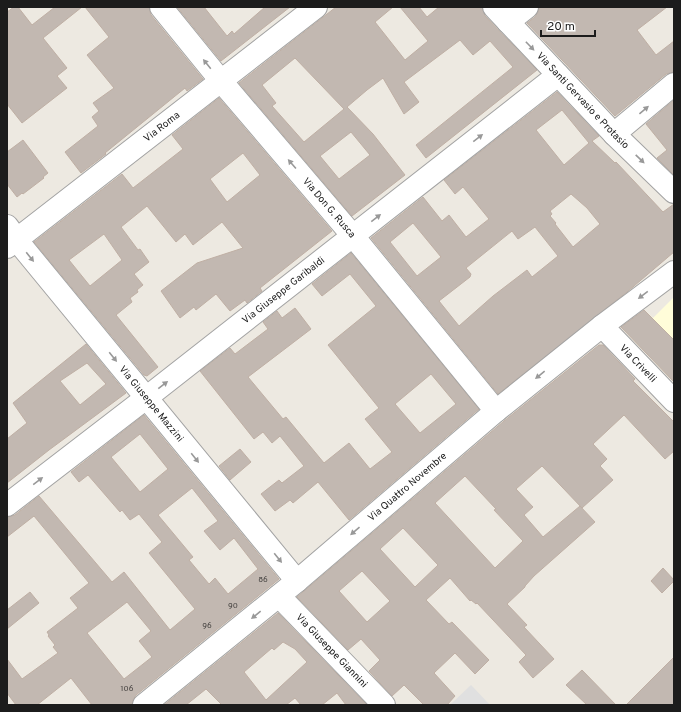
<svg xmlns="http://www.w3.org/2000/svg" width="681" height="712" viewBox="0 0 681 712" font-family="Overpass,sans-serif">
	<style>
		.education { fill: #fffdd9 }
		.parking { fill: #e0e0e0 }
		.building { fill: #c2b8b1; stroke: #bfafa4; fill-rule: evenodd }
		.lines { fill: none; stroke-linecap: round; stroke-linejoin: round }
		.minor-casing { stroke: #a3a3a3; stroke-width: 24 }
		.minor { stroke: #fff; stroke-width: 22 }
		.oneway { fill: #999 }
		.labels { text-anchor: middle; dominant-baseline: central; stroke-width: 3; stroke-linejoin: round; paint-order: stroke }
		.number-label { font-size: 8px; fill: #464341 }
		.street-label { font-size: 10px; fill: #1c1c1c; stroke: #fff }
	</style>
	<rect width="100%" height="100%" fill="#ede9e1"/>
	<path class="education" d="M674,297v85l-52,-54 22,-18 9,8z"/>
	<path class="parking" d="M471,685l19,20h-40z"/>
	<g class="building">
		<path d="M14,7h4l14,18 23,-18h27l-39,31 24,30 -10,8 10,12 -45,35 -15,-19v-92z"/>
		<path d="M85,7h64l2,8 52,64 -16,12 -2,-3 -80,65 1,1 -25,19 -16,-21 33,-26 -6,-9 7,-6 -6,-8 21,-15 -27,-33 22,-18z"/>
		<path d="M177,7h27l23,29 5,-5 2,3 31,-27h25l-69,54z"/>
		<path d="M336,7h57l-18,15 30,38 23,-19 -28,-34h19l8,10 12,-10h43l3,9 52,54 -111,88 -10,-13 97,-78 -23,-26 -17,14 -13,-15 -56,42 15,20 -15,12 -21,-36 -16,12 -20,17 26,27 32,41 -53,41 -113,-133zM295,58l49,51 -40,33 -32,-36 4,-3 -14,-18zM351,132l19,23 -31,24 -19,-23z"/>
		<path d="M539,7h128l-30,23 19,25 18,-14v31l-8,2 -51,42 -88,-93 8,-6 3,-5z"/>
		<path d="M557,92l42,44 -7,5 23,22 1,-1 47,50 11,-8v48l-47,40 -129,102 -127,-156 52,-41 19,24 7,-6 17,22 23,-18 -26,-32 -8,7 -11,-14zM562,110l27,33 -25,22 -28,-35zM571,194l16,14 13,16 -27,23 -18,-23 1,-1 -6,-7 2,-2 -2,-3zM413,223l28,34 -24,19 -27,-34zM535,227l23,29 -26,21 -5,-7 -34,26 -34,30 -20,-25 31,-24 1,-3 -5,-6 46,-37 6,8z"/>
		<path d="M219,98l113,133 -72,57 2,3 -15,12 -2,-3 -15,11 -14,-17 -20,16 -2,-3 -14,11 -19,-27 36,-28 46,-15 -21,-26 -29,23 -8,-11 -9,8 -29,-36 -26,21 17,23 2,-1 9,13 -15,12 9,11 -6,5 1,2 -8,6 2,4 -16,13 42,52 -11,9 -3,-1 -110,-133 88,-68 11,14 50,-39 -11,-14zM243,153l17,22 -33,27 -17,-23zM104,234l18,26 -32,26 -21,-26z"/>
		<path d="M674,100v75l-17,-17 10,-8 -21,-26z"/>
		<path d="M23,140l25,33 -5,4 1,1 -21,16 -1,-1 -5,4 -10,-13v-32z"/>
		<path d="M351,253l128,156 -130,111 -31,-38 -25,21 -3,-3 -15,11 -14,-17 18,-14 3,3 22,-17 -24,-30 -8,7 -9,-11 -9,7 -54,-68 30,-23 5,6 33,-25 -5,-7 14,-11 5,7 13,-10 16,21 -63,48 35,42 3,-2 38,46 25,-20 21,26 22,-17 -27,-33 14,-11 -51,-63 48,-39 -26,-32 -28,22 -10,-12zM431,374l25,30 -36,29 -25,-29z"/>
		<path d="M644,310l30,30v42l-53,-55z"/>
		<path d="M86,344l40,49 -77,57 -42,33v-44l20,-16 -14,-20zM87,363l19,21 -26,21 -20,-24z"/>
		<path d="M599,345h4l32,34 -2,2 41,41v29l-9,8 -41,-44 -31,29 14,15 -7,7 13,14 -31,28 -40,-42 -26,23 17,18 -9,8 19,22 37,-31 15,16 -61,54 -9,10v1l-18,17 20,21 -3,2 30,32 -21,19 -14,-16 7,-7 -49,-52 -1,1 -5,-4 -1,1 -20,-23 -24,22 23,24 3,-2 37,38 -14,14 -20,-21 -21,20 21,23 -8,9h-23l-20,-20 -12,11 -23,-25 11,-11 -19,-21 -13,11 -51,-53 207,-176zM465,476l31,33 -2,1 29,31 -28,27 -60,-65zM403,528l35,37 -23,22 -35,-38zM362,571l28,30 -23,21 -28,-31z"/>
		<path d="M144,415l135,164 -143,116 -3,5 -1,5h-40l-21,-27 -34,27h-21l-9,-12v-34l15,20 36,-26 -5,-6 2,-2 -7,-9 1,-1 -2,-3 31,-24 -8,-10 19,-15 -55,-67 -27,21v-20l8,-2 24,-19 73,86 12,-10 46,58 25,-21 -46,-56 13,-11 -23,-28 -9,6 -8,-10 -2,2 -32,-37 -9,7 -8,-10zM140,434l28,35 -28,23 -29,-35zM192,488l26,33 -14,10 16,19 14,-12 24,31 -30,25 -13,-16 -6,6 -20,-24 4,-3 -35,-42zM127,602l24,29 -12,10 13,16 -28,22 -37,-46z"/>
		<path d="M240,449l11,13 -21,18 -11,-14z"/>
		<path d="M663,568l11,12v1l-12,12 -11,-12z"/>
		<path d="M30,592l9,11 -32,26v-19z"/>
		<path d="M278,613l89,92h-21l-9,-12 -15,12h-21l-6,-7 -9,7h-64l-16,-16 -20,16h-22zM283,642l12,7 12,13 -41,38 -22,-28 28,-24 2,2z"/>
		<path d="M674,657v48h-48z"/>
		<path d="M582,670l34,35h-29l-21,-20z"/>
	</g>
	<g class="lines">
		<defs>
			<g id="minor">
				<path id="s1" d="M161,7l60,74 132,155 143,175"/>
				<path id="s2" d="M494,7l120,127 60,58"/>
				<path d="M508,22l19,-15"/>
				<path d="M614,134l60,-50"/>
				<path id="s3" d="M7,226l17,23 273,332"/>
				<path id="s4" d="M7,247l309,-240"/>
				<path id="s5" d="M602,326l72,75"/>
				<path id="s6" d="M7,505l139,-107 412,-323"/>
				<path id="s7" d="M279,596l105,109"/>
				<path id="s8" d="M144,705l153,-124 199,-170 106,-85 72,-54"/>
			</g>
		</defs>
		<use href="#minor" class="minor-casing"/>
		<use href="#minor" class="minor"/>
	</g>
	<defs><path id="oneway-solid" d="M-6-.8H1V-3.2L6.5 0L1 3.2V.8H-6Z"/></defs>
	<g class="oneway">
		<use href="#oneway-solid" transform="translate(530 46) rotate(46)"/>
		<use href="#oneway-solid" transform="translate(207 64) rotate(-129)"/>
		<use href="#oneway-solid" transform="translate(644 110) rotate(-40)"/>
		<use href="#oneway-solid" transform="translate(478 138) rotate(-38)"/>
		<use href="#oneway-solid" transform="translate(640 159) rotate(44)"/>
		<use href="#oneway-solid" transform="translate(292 164) rotate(-131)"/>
		<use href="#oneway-solid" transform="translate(376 218) rotate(-38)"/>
		<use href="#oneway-solid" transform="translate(30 257) rotate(51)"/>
		<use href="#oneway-solid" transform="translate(643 295) rotate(143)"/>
		<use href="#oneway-solid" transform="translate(113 357) rotate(51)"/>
		<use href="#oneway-solid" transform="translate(540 375) rotate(141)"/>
		<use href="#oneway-solid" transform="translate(163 385) rotate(-38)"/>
		<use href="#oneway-solid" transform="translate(195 458) rotate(51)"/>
		<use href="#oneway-solid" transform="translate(38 481) rotate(-37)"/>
		<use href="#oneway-solid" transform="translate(355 531) rotate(139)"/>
		<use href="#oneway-solid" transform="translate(278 558) rotate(51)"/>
		<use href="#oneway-solid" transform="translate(256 615) rotate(141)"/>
	</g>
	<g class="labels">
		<g class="number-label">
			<text x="263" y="580">86</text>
			<text x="233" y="606">90</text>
			<text x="207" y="626">96</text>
			<text x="127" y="689">106</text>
		</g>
		<g class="street-label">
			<text stroke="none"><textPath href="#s2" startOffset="129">Via Santi Gervasio e Protasio</textPath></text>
			<text stroke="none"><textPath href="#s4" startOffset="196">Via Roma</textPath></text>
			<text stroke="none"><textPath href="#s1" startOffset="262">Via Don G. Rusca</textPath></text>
			<text stroke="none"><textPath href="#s6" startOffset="350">Via Giuseppe Garibaldi</textPath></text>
			<text stroke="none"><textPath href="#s5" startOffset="52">Via Crivelli</textPath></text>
			<text stroke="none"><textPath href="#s3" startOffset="229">Via Giuseppe Mazzini</textPath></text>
			<text stroke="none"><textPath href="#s8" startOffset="342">Via Quattro Novembre</textPath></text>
			<text stroke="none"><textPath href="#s7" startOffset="76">Via Giuseppe Giannini</textPath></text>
		</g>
	</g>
	<rect width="681" height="712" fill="none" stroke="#1c1c1c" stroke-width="16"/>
	<path d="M541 30v6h54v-6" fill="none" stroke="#1c1c1c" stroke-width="2"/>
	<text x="547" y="30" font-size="12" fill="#1c1c1c" stroke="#ffffff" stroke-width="3" paint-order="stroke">20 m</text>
</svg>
